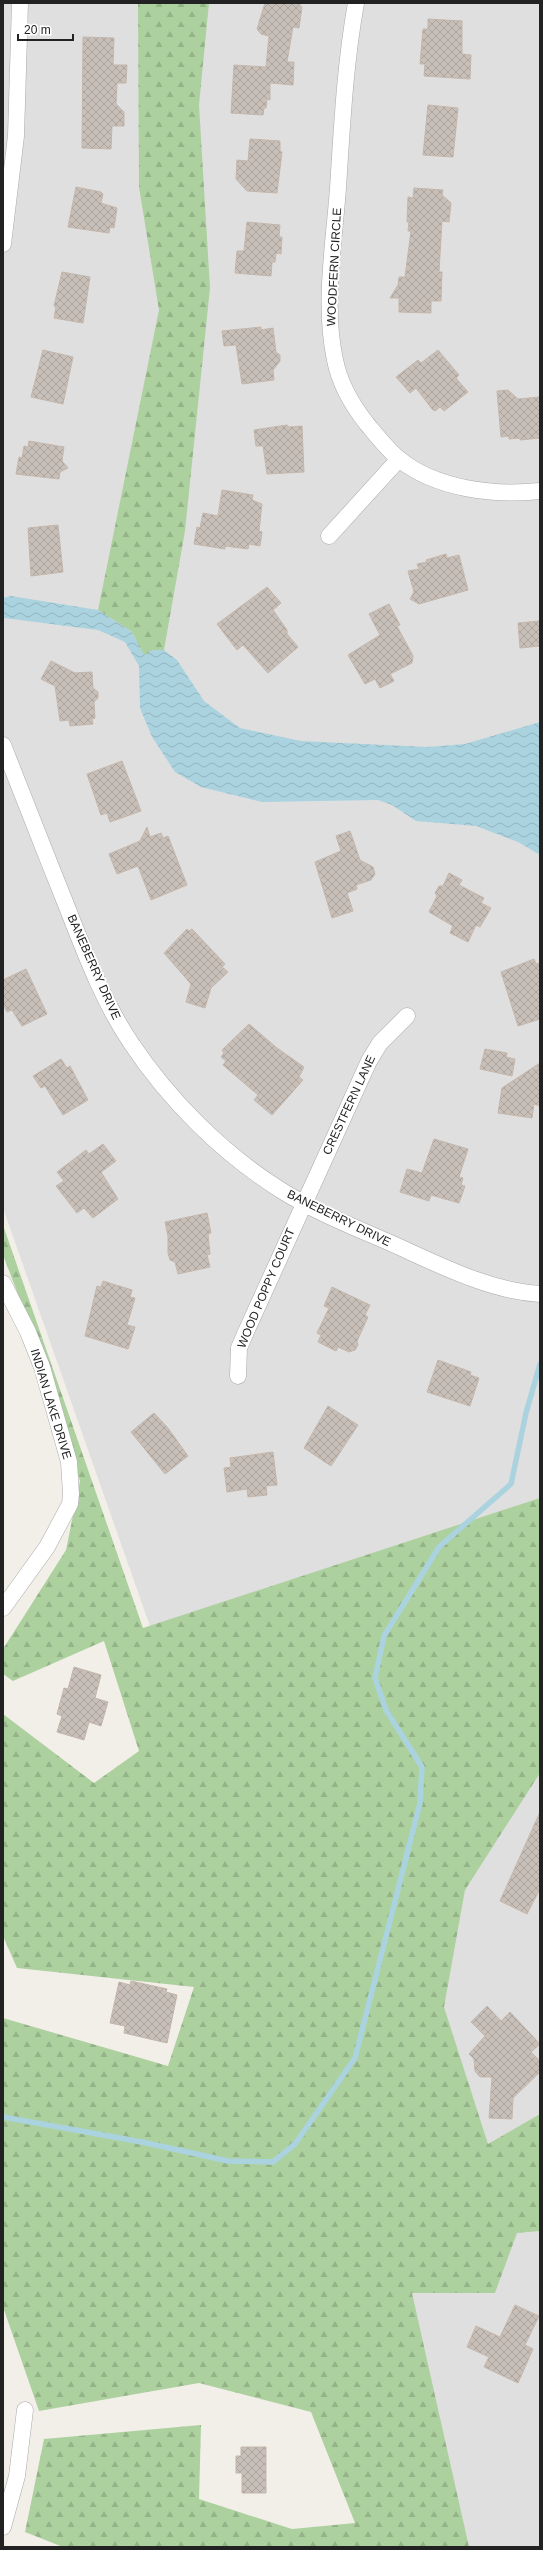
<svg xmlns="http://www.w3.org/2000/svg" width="543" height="2550" viewBox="0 0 543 2550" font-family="Arial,sans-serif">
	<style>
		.residential { fill: #e0dfdf }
		.forest { fill: url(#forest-firs) }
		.water { fill: url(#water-waves) }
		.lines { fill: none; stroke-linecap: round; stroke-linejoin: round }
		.stream { stroke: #aad3df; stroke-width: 5.5 }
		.building { fill: url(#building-cross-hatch); stroke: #c4b6ab }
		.minor-casing { stroke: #a9a9a9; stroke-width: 17 }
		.minor { stroke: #fff; stroke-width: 16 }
		.labels { text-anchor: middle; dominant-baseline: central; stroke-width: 4; stroke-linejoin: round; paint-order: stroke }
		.street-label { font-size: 12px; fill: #222; stroke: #fff }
	</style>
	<defs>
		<pattern id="forest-firs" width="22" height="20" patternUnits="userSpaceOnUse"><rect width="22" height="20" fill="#add19e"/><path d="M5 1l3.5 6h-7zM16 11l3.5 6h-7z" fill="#95b388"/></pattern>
		<pattern id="water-waves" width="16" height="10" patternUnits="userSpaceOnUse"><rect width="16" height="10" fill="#aad3df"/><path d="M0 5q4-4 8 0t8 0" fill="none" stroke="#92b5bf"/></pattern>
		<pattern id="building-cross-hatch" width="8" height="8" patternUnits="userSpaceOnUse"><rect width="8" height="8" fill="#c7bfb8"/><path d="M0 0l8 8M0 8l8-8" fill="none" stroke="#aba49e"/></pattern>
	</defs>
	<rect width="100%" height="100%" fill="#f2efe9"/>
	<path class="residential" d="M3,3h537v2544h-74l-321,-935 -142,-404z"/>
	<g class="forest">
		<path d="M138,3h71l-10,102 11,183 -25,243 -21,119h-11l-9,6 -12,-24 -34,-22 61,-300 -20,-123z"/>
		<path d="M3,1225l140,403 397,-130v275l-75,117 -21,117 44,137 52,-30v117l-23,2 -22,60h-83l57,254h-406l-38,-15 19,-93 157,-14 -2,74 93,30 63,-6 -44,-111 -112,-29 -160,28 -36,-104v-289l165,48 26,-79 -177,-19 -14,-32v-222l91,69 45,-32 -35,-110 -91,40 -10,-7v-25l63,-99 14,-69 -40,-129 -37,-97z"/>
	</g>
	<path class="water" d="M11,596l87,14 34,22 12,23 9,-5h11l13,10 27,41 36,27 61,13 126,6 38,-3 75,-22v133l-22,-13 -42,-16 -60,-5 -24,-16 -14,-5 -116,2 -61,-15 -26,-15 -23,-35 -12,-29 -1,-42 -14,-24 -27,-12 -94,-12 -1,-20z"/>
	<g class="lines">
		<path class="stream" d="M3,2117l139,25 86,19 45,1 22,-18 60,-86 65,-255 2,-36 -36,-57 -11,-32 9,-42 55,-89 72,-63 15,-71 14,-49"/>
	</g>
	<g class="building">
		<path d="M265,3h35v3l2,1 -3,21 -6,-1 -6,35h7l-1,23 -23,-2v17l-3,-1 -1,9h-2l-1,7 -32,-2 3,-48 32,2 3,-31 -8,-2 -4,-5z"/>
		<path d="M428,19l34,2v33l9,1 -1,24 -46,-3 1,-12h-5l3,-35h5z"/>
		<path d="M83,37l31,1 -1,27h14l-1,18h-9l-1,21 8,8v14h-12l-1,23 -29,-1z"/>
		<path d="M428,105l30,3 -5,49 -30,-2z"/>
		<path d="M250,139l30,2v10l2,1 -5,41 -30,-2 -11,-12 1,-19 11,1z"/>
		<path d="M76,187l25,5 2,2 -2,9 16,5 -3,20 -4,-1 -1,6 -41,-6z"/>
		<path d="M414,188l29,2 -1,5 9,8 -2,19 -7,-1 -3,51h3l-1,29h-10v12l-32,-1v-14h-9l8,-13 1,-8h6l6,-46h-3l1,-9h-2l1,-25 5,1z"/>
		<path d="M247,222l33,3 -1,12h3l-1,17 -5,-1 -1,9h-3l-1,14 -36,-3 2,-22h7z"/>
		<path d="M62,272l28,5 -7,46 -29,-5 2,-11 -2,-1z"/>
		<path d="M261,327v3l12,-2 3,24 4,3v6l-7,9 1,10 -32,4 -6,-39 -12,1 -2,-15z"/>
		<path d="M43,350l30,7 -10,47 -32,-7z"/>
		<path d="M438,350l21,25 -3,3 12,14 -24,19 -4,-4 -5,4 -3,-2 -16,-21 -6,5 -14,-16 22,-17 3,3z"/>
		<path d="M508,390l10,9 22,-2v41l-20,2v-2l-11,1v-3l-8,1 -4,-46z"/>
		<path d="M287,425l2,2 13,-1 2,46 -37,2 -4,-28h-7l-2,-16z"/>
		<path d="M29,441l35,6 -2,14 6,7 -8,4 -1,7 -43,-5 3,-17 3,1 2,-12 4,1z"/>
		<path d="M222,490l31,5 -1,5 10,4 -3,27 3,1 -2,14 -11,-2 -1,5 -23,-3v3l-31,-5 3,-17 3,1 3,-15 15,3z"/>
		<path d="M58,525l5,47 -32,4 -3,-48z"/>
		<path d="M446,554l1,4 12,-3 9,35 -49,14 -9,-5 4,-7 -6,-21 11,-2 -2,-5 10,-2 -1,-2z"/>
		<path d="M267,587l14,16 -8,7 14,20v4l11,13 -30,26 -25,-28 -6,5 -20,-26z"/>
		<path d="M389,604l11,21 -3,1 16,30 -1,7 -22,11 4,7 -14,7 -5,-9 -10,5 -17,-29 32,-20 -11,-21z"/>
		<path d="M540,621v25l-20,2 -2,-25z"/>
		<path d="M51,661l24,12 17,-1 1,16 5,4v6l-4,4 1,16 -3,1 1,5 -23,2 -1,-6 -9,1 -5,-35 -14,-7z"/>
		<path d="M122,761l19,50 -31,11 -3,-9 -6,2 -14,-41z"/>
		<path d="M147,827l3,10 11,-4 2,5 5,-2 19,49 -36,15 -13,-34 -21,8 -8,-20 31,-13z"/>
		<path d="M350,831l10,29 13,7 2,7 -4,6 -15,5 1,4 -10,4 6,18 -21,7 -17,-56 26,-11 -5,-15z"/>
		<path d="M449,873l13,7 -3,5 25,13 -3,5 10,5 -11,19 -4,-2 -8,17 -18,-9 3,-7 -24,-14 8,-16 -2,-3 4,-7h4z"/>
		<path d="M187,929l2,2 3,-2 33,35 -3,3 6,5 -17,16 -6,20 -19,-6 5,-18 -27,-31z"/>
		<path d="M534,959l2,5 4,-1v56l-22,7 -17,-54z"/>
		<path d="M26,969l21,45 -25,12 -10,-16 -5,2 -4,-8v-24z"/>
		<path d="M249,1024l28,24 27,19 -5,10 4,3 -31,35 -18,-15 4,-5 -35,-30 3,-4 -5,-4 3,-4 -2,-3z"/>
		<path d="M485,1049l22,4 -1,4 9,2 -3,17 -32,-7z"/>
		<path d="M61,1059l6,9 3,-2 18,34 -25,15 -18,-29 -4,2 -8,-12z"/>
		<path d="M540,1063v43l-6,-2 -2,14 -34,-5 4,-25z"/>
		<path d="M434,1139l34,10 -9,28 4,1 -2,7 4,1 -6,17 -28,-8 -2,6 -29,-9 7,-23 15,4z"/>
		<path d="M103,1144l13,17 -15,11 17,27 -25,19 -9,-10 -7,5 -21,-27 8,-5 -7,-9 29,-22 3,4z"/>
		<path d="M207,1213l4,20 -3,1 2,20 -3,1 3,12 -32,7 -3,-12 -5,-2 -2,-7v-17l-3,-14z"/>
		<path d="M103,1281l29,9 -2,7 5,1 -8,27 8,2 -7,22 -43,-13 12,-50 4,1z"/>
		<path d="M332,1287l38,18 -5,10 3,2 -11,24 1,4 -3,5 -6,2 -11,-5 -2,4 -18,-9 3,-7 -4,-2 12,-25 -5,-2z"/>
		<path d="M438,1360l33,12 -1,3 9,3 -9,28 -43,-14z"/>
		<path d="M328,1406l30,19 -27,41 -27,-18z"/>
		<path d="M154,1413l14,15 20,28 -23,18 -34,-42z"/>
		<path d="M273,1452l4,33 -11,1 1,9 -19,2 -1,-8 -20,3 -3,-24 7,-1 -1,-9z"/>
		<path d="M74,1667l27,8 -6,23 13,4 -7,24 -12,-4 -5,18 -27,-8 5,-16 -5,-2 7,-26 4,1z"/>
		<path d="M540,1812v77l-13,25 -27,-13z"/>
		<path d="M131,1981l36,8 -1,3 11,3 -10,48 -43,-10 1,-7 -15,-3 9,-41 11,3z"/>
		<path d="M487,2006l14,15 9,-9 30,32 -9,8 9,9v11l-27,26 -1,21 -23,-1 3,-41h-12l-5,-6 -1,-12 -5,-5 16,-18 -14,-14z"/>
		<path d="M515,2305l24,11 -14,29 8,4 -15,34 -34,-16 5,-10 -22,-10 9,-21 24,11z"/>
		<path d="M241,2447h25v46h-24v-20h-6v-17h5z"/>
	</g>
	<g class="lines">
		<defs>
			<g id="minor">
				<path d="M356,3c-11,61 -14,123 -18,185 -4,56 -15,116 -3,172 5,25 17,45 32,64 10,12 20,25 32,35 37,30 95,37 141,32"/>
				<path d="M3,244l13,-108 4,-133"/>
				<path d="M329,536l70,-77"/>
				<path d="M3,745c21,53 41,105 62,157 19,48 37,98 66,141 38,57 90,109 148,146 33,21 70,36 107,52 48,21 101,50 154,53"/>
				<path d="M3,1283l25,49 14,35 27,95 2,32 -1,10 -23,43 -44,61"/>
				<path d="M238,1376l1,-28 6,-14 124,-273 11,-18 27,-27"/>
				<path d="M3,2527l14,-51 8,-66"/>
			</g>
		</defs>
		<use href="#minor" class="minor-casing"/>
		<use href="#minor" class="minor"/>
	</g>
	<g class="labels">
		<g class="street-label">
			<text transform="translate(334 267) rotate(-87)">WOODFERN CIRCLE</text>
			<text transform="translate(94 967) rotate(66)">BANEBERRY DRIVE</text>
			<text transform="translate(349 1105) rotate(-65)">CRESTFERN LANE</text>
			<text transform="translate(339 1218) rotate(26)">BANEBERRY DRIVE</text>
			<text transform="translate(266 1288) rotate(-67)">WOOD POPPY COURT</text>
			<text transform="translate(51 1404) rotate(73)">INDIAN LAKE DRIVE</text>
		</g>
	</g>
	<rect width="543" height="2550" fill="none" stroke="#222222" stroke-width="8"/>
	<path d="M18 34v6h55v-6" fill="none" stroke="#222222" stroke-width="2"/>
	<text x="24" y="34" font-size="12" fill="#222222" stroke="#ffffff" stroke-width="3" paint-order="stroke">20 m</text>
</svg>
